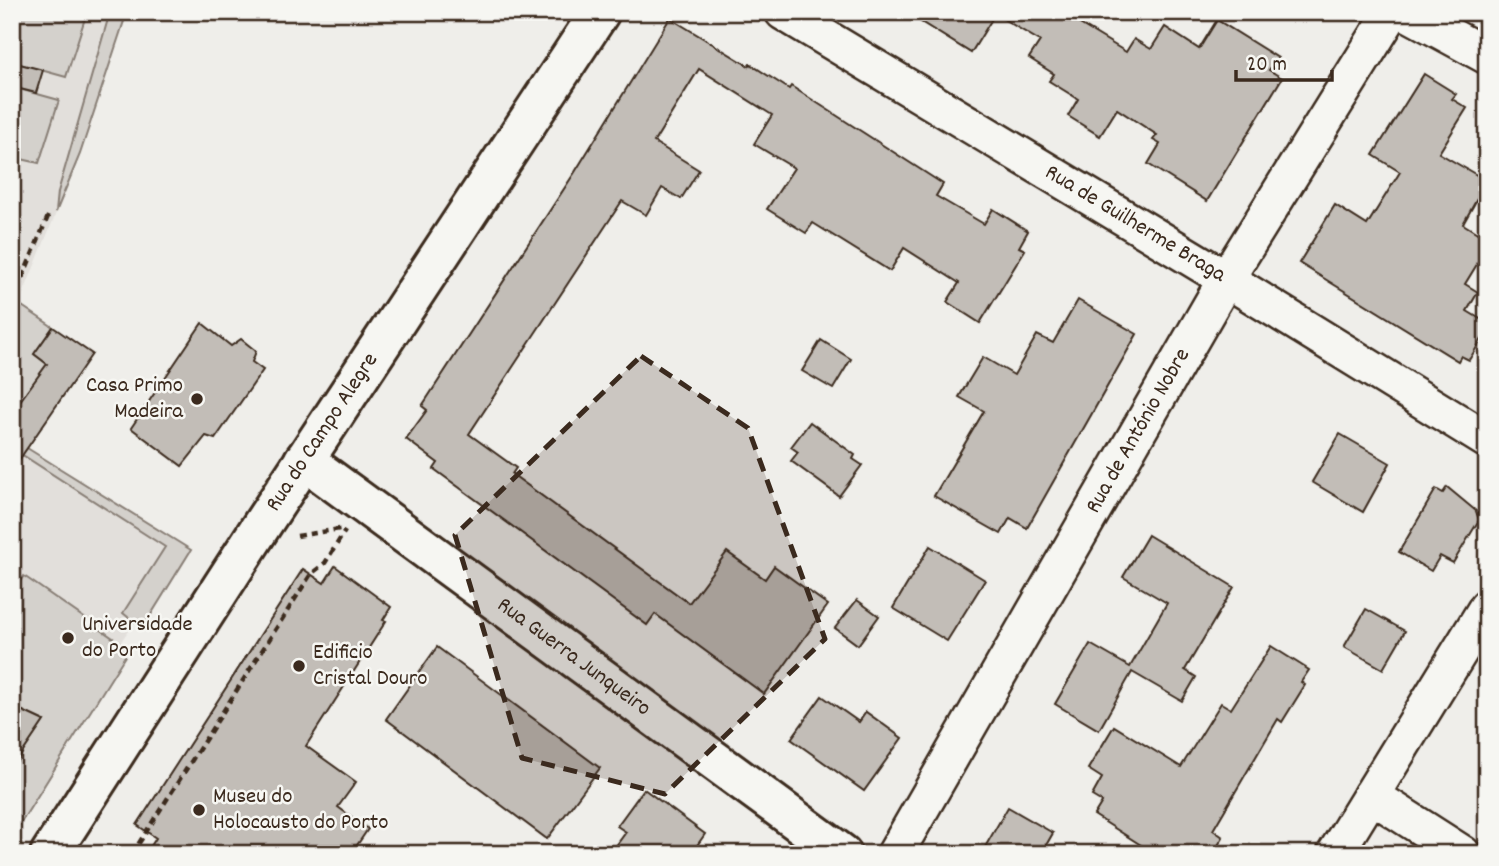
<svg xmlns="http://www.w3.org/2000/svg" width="1499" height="866" viewBox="0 0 1499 866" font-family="Dekko,sans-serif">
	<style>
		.built { fill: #e2dfdb }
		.green { fill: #d4d1cc; stroke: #887e75; stroke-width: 2 }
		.building { fill: #c2bdb7; stroke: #3b2a1e; stroke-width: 2 }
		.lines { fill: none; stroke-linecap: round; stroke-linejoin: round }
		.street-casing { stroke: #3b2a1e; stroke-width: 40 }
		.secondary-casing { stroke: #3b2a1e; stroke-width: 44 }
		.path { stroke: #3b2a1e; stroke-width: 4.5; stroke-dasharray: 7 5; stroke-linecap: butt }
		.street { stroke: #f6f6f2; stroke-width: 35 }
		.secondary { stroke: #f6f6f2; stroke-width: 38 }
		.marked { fill: #3b2a1e; fill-opacity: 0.2; stroke: #3b2a1e; stroke-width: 5; stroke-dasharray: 14 9; stroke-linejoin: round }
		.poi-dot { fill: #3b2a1e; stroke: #f6f6f2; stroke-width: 2.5 }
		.labels { text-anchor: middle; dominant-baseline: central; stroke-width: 5; stroke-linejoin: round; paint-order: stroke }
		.street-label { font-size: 23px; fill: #3b2a1e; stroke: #f6f6f2 }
		.poi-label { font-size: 23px; fill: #3b2a1e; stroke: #f6f6f2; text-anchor: start }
	</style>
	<rect width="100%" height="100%" fill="#efeeea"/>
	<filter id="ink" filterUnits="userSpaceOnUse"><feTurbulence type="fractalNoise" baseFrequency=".0143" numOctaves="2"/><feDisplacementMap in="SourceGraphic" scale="14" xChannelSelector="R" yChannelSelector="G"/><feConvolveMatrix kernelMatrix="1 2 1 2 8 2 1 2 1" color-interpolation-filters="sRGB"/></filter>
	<g filter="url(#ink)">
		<g class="built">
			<path d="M12,12h115l-47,142 -61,150 34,23 -19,27 13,10 -35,48z"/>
			<path d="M12,438l179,112 -44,71 -13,1 -14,21 5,13 -113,181z"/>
		</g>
		<g class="green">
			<path d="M13,12h74l-21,65 -54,-15z"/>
			<path d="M110,12h17l-47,142 -24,58 2,-20z"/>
			<path d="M12,87l47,13 -20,63 -27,-6z"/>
			<path d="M19,304l34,23 -19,27 13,10 -35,48v-89z"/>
			<path d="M27,448l164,102 -44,71 -13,1 -11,-9 42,-66 -141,-91 -12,-3z"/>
			<path d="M24,576l96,67 5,13 -113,181v-69l32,-47 -32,-15v-115z"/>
		</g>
		<g class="building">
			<path d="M905,12h155l66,40 8,-13 17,10 14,-22 34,22 18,-29 61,38 -9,12 13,8 -75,123 -59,-37 12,-20 -7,-4 4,-5 -40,-26 -17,27 -32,-20 10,-17 -29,-18 5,-7 -25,-16 11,-17 -45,-27 -24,39z"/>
			<path d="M670,18l79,48 1,-2 39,25 2,-3 152,98 -7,12 48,28 9,-15 35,22 -9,16 6,3 -45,73 -33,-21 12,-19 -55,-35 -14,23 -77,-48 -7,10 -39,-24 27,-41 -40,-24 18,-29 -73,-46 -45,73 45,28 -18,29 -19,-11 -16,27 -24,-14 -153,233 47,34 -4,6 177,129 38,-51 38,27 9,-13 54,39 -64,89 -109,-80 -8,11 -213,-156 4,-6 -32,-24 21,-29 -5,-4 153,-234z"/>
			<path d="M12,62l31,8 -7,23 -24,-6z"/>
			<path d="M1424,74l32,20 -4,5 15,9 -28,45 48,28 -24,43 24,15v9l-22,36 13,8 -11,19 20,12v8l-18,29 -8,-4 -3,5 -159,-98 36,-58 32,20 33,-53 -27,-17z"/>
			<path d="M1078,300l59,34 -110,194 -17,-10 -9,16 -67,-38 50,-85 -25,-14 24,-40 31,18 23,-40 16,8z"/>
			<path d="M202,323l29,23 10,-7 15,12 -4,11 11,8 -48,69 -9,-3 -24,30 -51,-38z"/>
			<path d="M53,327l39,27 -80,116v-58l35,-48 -13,-10z"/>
			<path d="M821,340l30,19 -18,30 -31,-18z"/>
			<path d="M810,422l45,33 -2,4 9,6 -23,31 -48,-35 7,-9 -7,-5z"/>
			<path d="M1340,434l50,29 -27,49 -51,-30z"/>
			<path d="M1447,487l29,24 3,9 -26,43 -13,-7 -9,15 -32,-19 37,-63 7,4z"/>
			<path d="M1148,535l86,52 -49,83 11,7 -14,24 -50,-29 -33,58 -44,-26 35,-60 40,23 37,-64 -44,-26z"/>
			<path d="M930,546l55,34 -38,61 -54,-33z"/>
			<path d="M335,566l56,41 -8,13 3,1 -80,125 50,36 -18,25 30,22 -17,25h-205l10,-16 -19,-13 166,-256 21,14z"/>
			<path d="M857,600l22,16 -21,29 -23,-17z"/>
			<path d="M1366,609l39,22 -22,38 -39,-22z"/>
			<path d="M1271,646l38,24 -8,12 4,3 -23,37 -4,-3 -65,111 10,7 -10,17h-58l-61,-39 8,-13 -10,-6 10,-18 -14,-9 26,-43 67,41 40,-64 10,6z"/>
			<path d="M437,647l163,121 -53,71 -161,-120z"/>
			<path d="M822,696l37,26 7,-10 36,26 -38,53 -73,-52z"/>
			<path d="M12,706l32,15 -32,47z"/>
			<path d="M644,789l61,45 -14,20h-81l16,-22 -9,-6z"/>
			<path d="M1008,807l45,26 -12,21h-60z"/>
		</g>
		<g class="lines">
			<defs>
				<g id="street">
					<path id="s1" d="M783,12l443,267 261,161"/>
					<path d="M1406,12l81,44"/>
					<path d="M1371,795l92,59"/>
					<path id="s2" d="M895,854l331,-575 166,-267"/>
					<path d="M1335,854l152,-247"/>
				</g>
				<g id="secondary">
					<path id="s3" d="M304,460l538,394"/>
					<path id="s4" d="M50,854l213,-331 337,-511"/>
				</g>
			</defs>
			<use href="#street" class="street-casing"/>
			<use href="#secondary" class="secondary-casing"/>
			<g class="path">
				<path d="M12,272h1"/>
				<path d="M13,300l36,-86"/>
				<path d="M297,536l43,-7"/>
				<path d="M132,854l179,-280 14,-11 20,-32"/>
			</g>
			<use href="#street" class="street"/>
			<use href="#secondary" class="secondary"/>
		</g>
	</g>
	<path class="marked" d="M641,356l107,72 77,211 -160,155 -143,-36 -67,-223z"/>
	<g class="poi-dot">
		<circle cx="197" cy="399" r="7"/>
		<circle cx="68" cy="638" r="7"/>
		<circle cx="299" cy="666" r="7"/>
		<circle cx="199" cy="810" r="7"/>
	</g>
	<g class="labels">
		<g class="street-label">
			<text stroke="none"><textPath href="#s1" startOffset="411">Rua de Guilherme Braga</textPath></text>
			<text stroke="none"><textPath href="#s2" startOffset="488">Rua de António Nobre</textPath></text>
			<text stroke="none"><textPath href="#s4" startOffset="502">Rua do Campo Alegre</textPath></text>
			<text stroke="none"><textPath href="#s3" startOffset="334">Rua Guerra Junqueiro</textPath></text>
		</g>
		<g class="poi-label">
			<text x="183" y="386" text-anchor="end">Casa Primo<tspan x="183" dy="26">Madeira</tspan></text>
			<text x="82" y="625">Universidade<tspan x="82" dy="26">do Porto</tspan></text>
			<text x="313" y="653">Edificio<tspan x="313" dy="26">Cristal Douro</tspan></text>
			<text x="213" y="797">Museu do<tspan x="213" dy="26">Holocausto do Porto</tspan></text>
		</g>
	</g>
	<rect width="1499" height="866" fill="none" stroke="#f6f6f2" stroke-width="42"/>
	<rect x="21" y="21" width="1457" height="824" fill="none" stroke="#3b2a1e" stroke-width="2.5" filter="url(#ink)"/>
	<path d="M1236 70v10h96v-10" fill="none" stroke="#3b2a1e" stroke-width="3.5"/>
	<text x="1247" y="70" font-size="21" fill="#3b2a1e" stroke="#f6f6f2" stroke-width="5" paint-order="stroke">20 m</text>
</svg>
